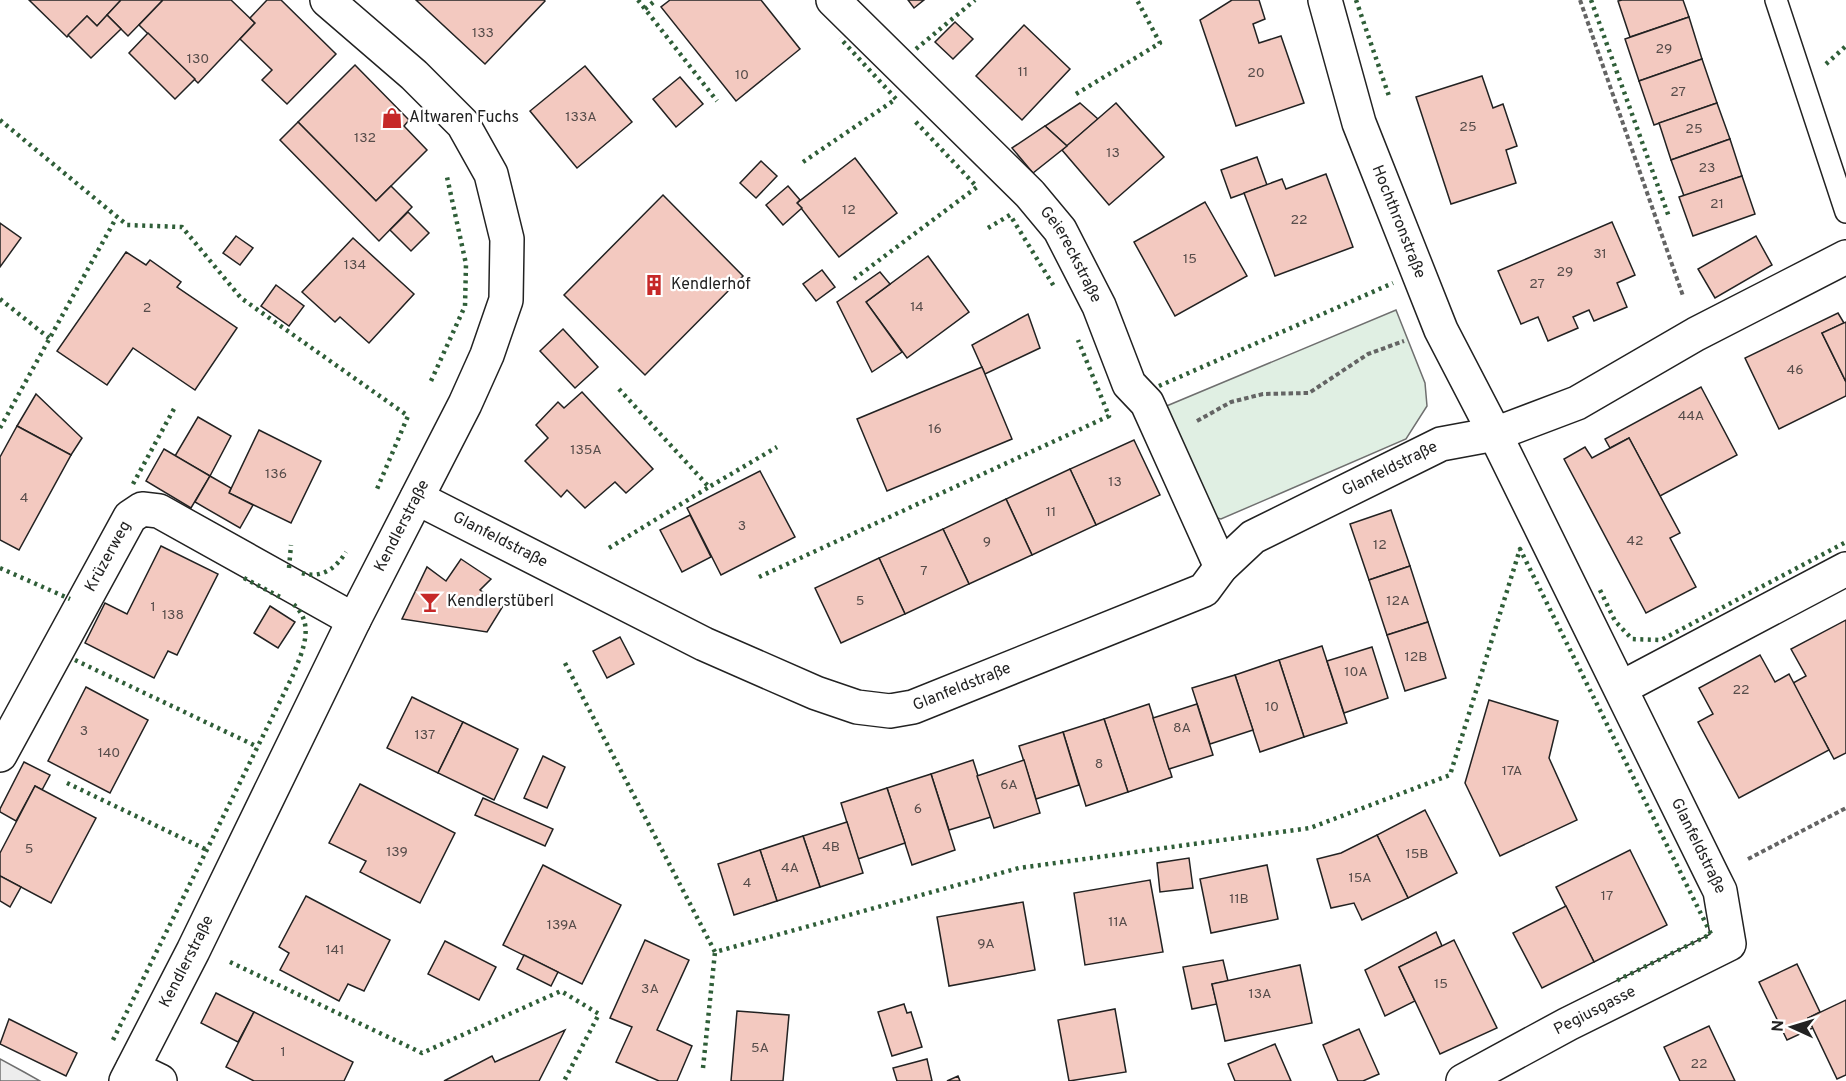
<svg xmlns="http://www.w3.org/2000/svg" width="1846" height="1081" viewBox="0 0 1846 1081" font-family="Overpass,sans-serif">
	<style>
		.green { fill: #e0efe3; stroke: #6f6f6f; stroke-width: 1.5 }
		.parking { fill: #ededed; stroke: #6f6f6f; stroke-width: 1.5 }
		.building { fill: #f3c9c0; stroke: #222; stroke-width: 1.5 }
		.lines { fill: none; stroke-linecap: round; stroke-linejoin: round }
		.lane-casing { stroke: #222; stroke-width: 24 }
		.street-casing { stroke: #222; stroke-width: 36 }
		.secondary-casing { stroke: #222; stroke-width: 36 }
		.path { stroke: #646464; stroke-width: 4; stroke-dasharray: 4.5 3; stroke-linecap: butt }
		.lane { stroke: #fff; stroke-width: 21 }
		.street { stroke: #fff; stroke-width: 33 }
		.secondary { stroke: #fff; stroke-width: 33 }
		.hedge { stroke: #2f5e38; stroke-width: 4.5; stroke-dasharray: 3 4.5; stroke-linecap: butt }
		.labels { text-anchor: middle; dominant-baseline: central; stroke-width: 4.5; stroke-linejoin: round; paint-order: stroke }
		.number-label { font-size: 14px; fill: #564c4a }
		.poi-label { font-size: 16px; fill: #222; stroke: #fff; text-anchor: start }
		.street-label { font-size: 16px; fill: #222; stroke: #fff }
	</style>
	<rect width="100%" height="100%" fill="#fff"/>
	<path class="green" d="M1396,310l29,73 2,23 -21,33 -185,80 -16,-4 -48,-105z"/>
	<path class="parking" d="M0,1059l24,13 16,9h-40z"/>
	<g class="building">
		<path d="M29,0h92l-24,26 -10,-10 -20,21z"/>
		<path d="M121,0h42l-35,36 -21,-21z"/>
		<path d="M163,0h68l24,23 -57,60 -59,-58z"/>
		<path d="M267,0h14l55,54 -49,50 -25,-24 10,-10 -32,-31 15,-16 -5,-5z"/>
		<path d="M416,0h128l1,1 -60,63z"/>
		<path d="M670,0h91l39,49 -64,52 -75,-94z"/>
		<path d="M908,0h16l-10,8z"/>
		<path d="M1232,0h27l6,19 -12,5 6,19 22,-7 23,67 -68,23 -36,-106z"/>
		<path d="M1622,0h61l6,17 -59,20 -12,-36z"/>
		<path d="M107,15l14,14 -30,29 -23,-23 19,-19 10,10z"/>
		<path d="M1689,17l13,42 -63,22 -14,-42z"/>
		<path d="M955,22l18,17 -20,20 -18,-17z"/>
		<path d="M1024,25l46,44 -48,51 -46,-44z"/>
		<path d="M148,33l47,46 -20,20 -46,-46z"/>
		<path d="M1702,59l15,44 -63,22 -15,-44z"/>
		<path d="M355,65l54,55 -5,6 23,24 -51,51 -78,-79z"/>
		<path d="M585,66l47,56 -55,46 -47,-57z"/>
		<path d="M1482,76l11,32 10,-4 14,42 -11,4 10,33 -65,21 -35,-107z"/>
		<path d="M680,77l23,27 -27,23 -23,-28z"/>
		<path d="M1080,103l18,16 -31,27 -22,-20z"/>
		<path d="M1116,103l48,54 -55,48 -47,-55z"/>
		<path d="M1717,103l13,36 -59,21 -12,-37z"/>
		<path d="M298,122l78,79 15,-15 21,21 -33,34 -99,-101z"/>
		<path d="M1045,126l22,20 -34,27 -21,-25z"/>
		<path d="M1730,139l12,37 -58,20 -13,-36z"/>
		<path d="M1257,157l10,28 -36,13 -10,-28z"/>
		<path d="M855,158l42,55 -58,44 -42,-54z"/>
		<path d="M761,161l16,15 -21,22 -16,-15z"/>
		<path d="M1326,174l27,73 -78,29 -31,-83 38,-14 4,10z"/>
		<path d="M1742,176l13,38 -62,22 -14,-39z"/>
		<path d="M788,186l12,14 -3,3 5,5 -19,17 -17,-20z"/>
		<path d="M663,195l80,81 -98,99 -81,-80z"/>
		<path d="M1205,202l42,74 -72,40 -41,-74z"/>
		<path d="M408,212l21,21 -18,18 -21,-21z"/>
		<path d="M1612,222l23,53 -18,8 10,24 -33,14 -5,-11 -16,7 5,11 -30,13 -10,-24 -17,7 -23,-53z"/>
		<path d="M0,223l21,15 -21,29z"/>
		<path d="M236,236l17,12 -13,17 -17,-12z"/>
		<path d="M1756,236l16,29 -57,33 -17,-29z"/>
		<path d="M353,238l61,56 -45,49 -29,-26 -5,5 -33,-30z"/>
		<path d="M126,252l20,13 4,-5 31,22 -4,5 60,41 -42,62 -62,-42 -26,37 -50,-34z"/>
		<path d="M928,256l41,56 -62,46 -41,-56z"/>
		<path d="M822,270l13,17 -19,14 -13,-17z"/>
		<path d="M880,272l10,12 -24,18 36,50 -30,20 -35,-70z"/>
		<path d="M276,285l28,21 -15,20 -28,-20z"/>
		<path d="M1838,313l6,10 -22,10 24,49v14l-67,33 -34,-71z"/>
		<path d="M1028,314l12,34 -55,26 -13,-29z"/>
		<path d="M1846,322v60l-24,-49z"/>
		<path d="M563,329l35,38 -23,21 -35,-37z"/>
		<path d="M982,367l30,72 -125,52 -30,-72z"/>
		<path d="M1701,387l36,68 -77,41 -31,-58 -19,10 -5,-9z"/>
		<path d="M582,392l71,77 -27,24 -11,-11 -30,26 -18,-18 -6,7 -36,-36 23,-23 -12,-13 22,-23 6,6z"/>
		<path d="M36,394l46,44 -11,17 -54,-29z"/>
		<path d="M198,417l33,19 -21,40 -35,-20z"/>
		<path d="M17,426l54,29 -52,95 -19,-10v-83z"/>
		<path d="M259,430l62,31 -30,62 -62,-30z"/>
		<path d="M1629,438l51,95 -10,5 26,49 -50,26 -82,-154 21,-12 7,11z"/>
		<path d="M1134,440l26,55 -64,30 -26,-56z"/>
		<path d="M164,449l46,27 -19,32 -45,-27z"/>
		<path d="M1070,469l26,56 -64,30 -26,-56z"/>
		<path d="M760,471l35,66 -74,38 -34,-67z"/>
		<path d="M210,476l21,12 -2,5 24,12 -13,23 -45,-26z"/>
		<path d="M1006,499l26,56 -63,29 -26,-55z"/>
		<path d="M1391,510l19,56 -41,14 -19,-56z"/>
		<path d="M690,515l21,42 -29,15 -22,-42z"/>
		<path d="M943,529l26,55 -64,30 -26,-56z"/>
		<path d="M161,546l57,28 -41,81 -9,-4 -14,27 -69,-35 20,-40 22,11z"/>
		<path d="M879,558l26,56 -64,29 -26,-55z"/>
		<path d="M461,559l30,20 -11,11 23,16 -16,26 -85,-13 25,-52 19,14z"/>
		<path d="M1410,566l18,56 -41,13 -18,-55z"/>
		<path d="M270,606l25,16 -17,26 -24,-15z"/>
		<path d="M1846,620v133l-12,6 -41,-76 13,-7 -15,-27z"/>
		<path d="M1428,622l18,56 -41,13 -18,-56z"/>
		<path d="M620,637l14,27 -27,14 -14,-27z"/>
		<path d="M1322,646l25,77 -43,14 -25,-77z"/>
		<path d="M1372,647l16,51 -44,15 -17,-52z"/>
		<path d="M1760,655l15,27 14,-8 40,76 -90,48 -41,-76 15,-8 -14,-26z"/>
		<path d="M1279,660l25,77 -44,15 -25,-77z"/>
		<path d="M1235,675l18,55 -43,14 -18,-56z"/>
		<path d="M86,687l62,33 -38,73 -62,-32z"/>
		<path d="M412,697l51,25 -25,51 -51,-25z"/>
		<path d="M1489,700l69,21 -9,37 28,62 -77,36 -35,-73z"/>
		<path d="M1149,704l23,73 -44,15 -24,-73z"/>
		<path d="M1197,704l16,51 -44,14 -16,-51z"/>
		<path d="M1104,719l24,73 -42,14 -23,-74z"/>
		<path d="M463,722l55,27 -24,51 -56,-27z"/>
		<path d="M1063,732l16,53 -43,14 -17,-53z"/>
		<path d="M543,756l22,11 -18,41 -23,-10z"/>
		<path d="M973,760l18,57 -42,13 -18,-56z"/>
		<path d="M1024,760l16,53 -46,15 -17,-52z"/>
		<path d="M24,762l26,13 -8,15 -7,-4 -19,35 -16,-9v-3z"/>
		<path d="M931,774l24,76 -43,15 -25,-77z"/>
		<path d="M360,784l95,49 -35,70 -60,-31 6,-11 -37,-18z"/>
		<path d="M35,786l61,32 -45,85 -51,-27v-23z"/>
		<path d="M887,788l18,55 -47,16 -17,-56z"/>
		<path d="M483,798l70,31 -8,17 -70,-31z"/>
		<path d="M1425,810l32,63 -49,25 -31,-63z"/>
		<path d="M847,822l16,51 -43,14 -17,-51z"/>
		<path d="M1377,835l31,63 -46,22 -8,-17 -23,5 -14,-49 24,-6z"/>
		<path d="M803,836l17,51 -43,14 -17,-51z"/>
		<path d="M760,850l17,51 -43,14 -16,-51z"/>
		<path d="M1630,850l37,75 -73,37 -38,-75z"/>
		<path d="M1189,858l4,30 -33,4 -3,-29z"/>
		<path d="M543,865l78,40 -39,79 -79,-39z"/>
		<path d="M1267,865l11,54 -67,14 -11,-54z"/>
		<path d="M0,876l21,11 -11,20 -10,-6z"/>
		<path d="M1150,880l13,72 -78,13 -11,-72z"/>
		<path d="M306,896l84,44 -26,51 -16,-7 -9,17 -59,-31 9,-17 -10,-6z"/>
		<path d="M1023,902l12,68 -86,16 -12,-69z"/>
		<path d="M1566,906l28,56 -52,26 -29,-55z"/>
		<path d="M1436,932l6,14 -43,21 16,34 -30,15 -20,-46z"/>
		<path d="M645,940l44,20 -32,70 35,16 -15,35h-18l-43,-19 16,-35 -22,-9z"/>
		<path d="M1454,940l43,88 -57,26 -41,-87z"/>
		<path d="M445,941l51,26 -17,33 -51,-26z"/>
		<path d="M524,955l34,17 -7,14 -34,-17z"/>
		<path d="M1223,960l5,21 -16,3 5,20 -25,5 -9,-42z"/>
		<path d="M1797,964l23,48 -12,6 5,10 -26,12 -28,-58z"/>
		<path d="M1300,965l12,58 -87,18 -13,-57z"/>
		<path d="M216,993l38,19 -16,30 -37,-19z"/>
		<path d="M1846,1000v75l-9,4 -29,-61z"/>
		<path d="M904,1004l3,9 4,-1 11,35 -30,9 -14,-44z"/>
		<path d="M1115,1009l11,63 -57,9 -11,-61z"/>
		<path d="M737,1011l52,4 -6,66h-52z"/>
		<path d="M254,1012l99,50 -9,19h-90l-28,-14z"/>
		<path d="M9,1019l68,34 -11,23 -66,-32z"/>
		<path d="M1709,1026l26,55h-55l-16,-34z"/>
		<path d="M1359,1029l20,45 -16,7h-25l-15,-36z"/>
		<path d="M565,1030l-26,51h-95l48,-25 3,6z"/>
		<path d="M1275,1044l16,37h-56l-7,-17z"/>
		<path d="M927,1059l5,22h-35l-4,-13z"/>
		<path d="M958,1076l2,5h-13z"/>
	</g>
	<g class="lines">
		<defs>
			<path id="lane" d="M1776,0l70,212"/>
			<g id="street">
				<path id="s1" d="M833,0l197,194 30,36 39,76 30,78 18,19 74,164"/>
				<path id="s2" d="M1325,0l34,123 82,207 54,104 218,443 7,14 9,53 -161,80 -105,57"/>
				<path id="s3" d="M417,498l287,146 112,49 41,14 33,4 23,-4 291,-117 17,-23 32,-30 188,-93 54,-10 82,-31 119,-69 150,-77"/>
				<path d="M1621,688l225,-119"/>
				<path id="s4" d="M0,755l130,-238 12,-8 17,2 195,109"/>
				<path d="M133,1068l27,13"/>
			</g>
			<g id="secondary">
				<path id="s5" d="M126,1081l67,-130 161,-331 111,-216 22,-49 19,-55 1,-61 -16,-65 -28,-50 -49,-49 -87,-75"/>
			</g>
		</defs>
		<use href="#lane" class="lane-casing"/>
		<use href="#street" class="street-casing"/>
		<use href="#secondary" class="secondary-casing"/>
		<g class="path">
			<path d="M1580,0l103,296"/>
			<path d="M1197,421l34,-19 32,-8 46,-1 59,-39 36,-13"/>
			<path d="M1748,859l98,-51"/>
		</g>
		<use href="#lane" class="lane"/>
		<use href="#street" class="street"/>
		<use href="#secondary" class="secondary"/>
		<g class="hedge">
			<path d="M638,0l79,101"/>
			<path d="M1356,0l34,99"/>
			<path d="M1591,0l78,217"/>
			<path d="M645,9l11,-9"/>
			<path d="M916,49l59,-49"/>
			<path d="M1826,64l20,-18"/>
			<path d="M1076,94l84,-51 -23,-43"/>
			<path d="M0,120l127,105 55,2 59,71 167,118 -31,73"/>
			<path d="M803,162l93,-63 -56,-61"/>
			<path d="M988,228l22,-13 45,73"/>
			<path d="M854,279l123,-92 -64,-68"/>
			<path d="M0,299l49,39"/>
			<path d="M431,381l34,-75 1,-42 -19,-87"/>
			<path d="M1159,386l234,-103"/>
			<path d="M619,389l90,98 68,-40"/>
			<path d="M0,428l115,-208"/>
			<path d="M133,484l42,-77"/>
			<path d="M609,548l100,-61"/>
			<path d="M0,568l70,31"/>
			<path d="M289,568l2,-23"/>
			<path d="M302,573c20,6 34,-5 44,-21"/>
			<path d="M759,577l350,-161 -31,-76"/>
			<path d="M244,578l38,20"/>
			<path d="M1600,590l15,31 17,18 29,1 185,-98"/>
			<path d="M75,660l183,87"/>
			<path d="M565,663l150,289 304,-84 291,-40 140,-53 70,-226 191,385 -95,47"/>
			<path d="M67,783l140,67"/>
			<path d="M230,962l192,91 139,-62 38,23 -35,67"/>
			<path d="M113,1040l180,-365c10,-25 23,-52 -1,-72"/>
			<path d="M703,1068l12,-116"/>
		</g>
	</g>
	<defs>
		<symbol id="shop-bare" viewBox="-9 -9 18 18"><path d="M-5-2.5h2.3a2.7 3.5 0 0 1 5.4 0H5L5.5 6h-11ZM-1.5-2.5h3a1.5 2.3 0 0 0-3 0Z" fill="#c62828" stroke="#fff" stroke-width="2.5" paint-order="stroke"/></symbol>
		<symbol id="building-bare" viewBox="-9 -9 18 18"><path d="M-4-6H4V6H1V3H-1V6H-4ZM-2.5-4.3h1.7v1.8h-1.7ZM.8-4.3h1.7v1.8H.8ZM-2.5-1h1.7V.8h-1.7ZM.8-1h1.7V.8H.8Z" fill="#c62828" stroke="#fff" stroke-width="2.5" paint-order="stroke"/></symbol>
		<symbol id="bar-bare" viewBox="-9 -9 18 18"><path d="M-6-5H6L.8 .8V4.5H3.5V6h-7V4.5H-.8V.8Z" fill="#c62828" stroke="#fff" stroke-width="2.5" paint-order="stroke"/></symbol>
	</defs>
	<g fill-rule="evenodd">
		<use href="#shop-bare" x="377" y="103" width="30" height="30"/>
		<use href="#building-bare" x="639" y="270" width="30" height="30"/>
		<use href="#bar-bare" x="415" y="587" width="30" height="30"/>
	</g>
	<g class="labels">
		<g class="number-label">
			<text x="483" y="33">133</text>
			<text x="1664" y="49">29</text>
			<text x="198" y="59">130</text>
			<text x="1023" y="72">11</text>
			<text x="1256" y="73">20</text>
			<text x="742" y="75">10</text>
			<text x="1678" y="92">27</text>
			<text x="581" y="117">133A</text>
			<text x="1468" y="127">25</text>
			<text x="1694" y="129">25</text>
			<text x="365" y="138">132</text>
			<text x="1113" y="153">13</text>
			<text x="1707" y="168">23</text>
			<text x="1717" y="204">21</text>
			<text x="849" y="210">12</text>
			<text x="1299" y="220">22</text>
			<text x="1600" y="254">31</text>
			<text x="1190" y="259">15</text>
			<text x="355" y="265">134</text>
			<text x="1565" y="272">29</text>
			<text x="1537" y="284">27</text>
			<text x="917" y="307">14</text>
			<text x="147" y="308">2</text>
			<text x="1795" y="370">46</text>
			<text x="1691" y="416">44A</text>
			<text x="935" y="429">16</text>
			<text x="586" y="450">135A</text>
			<text x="276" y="474">136</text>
			<text x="1115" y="482">13</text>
			<text x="24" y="498">4</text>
			<text x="1051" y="512">11</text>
			<text x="742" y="526">3</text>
			<text x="1635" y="541">42</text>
			<text x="987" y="542">9</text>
			<text x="1380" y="545">12</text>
			<text x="924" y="571">7</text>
			<text x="860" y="601">5</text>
			<text x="1398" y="601">12A</text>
			<text x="153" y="607">1</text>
			<text x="173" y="615">138</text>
			<text x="1416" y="657">12B</text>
			<text x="1356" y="672">10A</text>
			<text x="1741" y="690">22</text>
			<text x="1272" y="707">10</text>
			<text x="1182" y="728">8A</text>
			<text x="84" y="731">3</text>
			<text x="425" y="735">137</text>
			<text x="109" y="753">140</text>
			<text x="1099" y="764">8</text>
			<text x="1512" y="771">17A</text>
			<text x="1009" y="785">6A</text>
			<text x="918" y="809">6</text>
			<text x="831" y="847">4B</text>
			<text x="29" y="849">5</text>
			<text x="397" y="852">139</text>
			<text x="1417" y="854">15B</text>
			<text x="790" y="868">4A</text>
			<text x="1360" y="878">15A</text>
			<text x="747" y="883">4</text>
			<text x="1607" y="896">17</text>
			<text x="1239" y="899">11B</text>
			<text x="1118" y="922">11A</text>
			<text x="562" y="925">139A</text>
			<text x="986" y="944">9A</text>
			<text x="335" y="950">141</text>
			<text x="1441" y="984">15</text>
			<text x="650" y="989">3A</text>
			<text x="1260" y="994">13A</text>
			<text x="760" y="1048">5A</text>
			<text x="283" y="1052">1</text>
			<text x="1699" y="1064">22</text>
		</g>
		<g class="poi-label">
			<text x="409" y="118">Altwaren Fuchs</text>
			<text x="671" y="285">Kendlerhof</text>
			<text x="447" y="602">Kendlerstüberl</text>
		</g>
		<g class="street-label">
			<text stroke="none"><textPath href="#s2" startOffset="234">Hochthronstraße</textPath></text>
			<text stroke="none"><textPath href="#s1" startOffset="350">Geiereckstraße</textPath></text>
			<text stroke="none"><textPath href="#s3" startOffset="1083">Glanfeldstraße</textPath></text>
			<text stroke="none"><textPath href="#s5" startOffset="620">Kendlerstraße</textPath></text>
			<text stroke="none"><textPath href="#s3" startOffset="93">Glanfeldstraße</textPath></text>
			<text stroke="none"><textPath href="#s4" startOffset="226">Krüzerweg</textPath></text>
			<text stroke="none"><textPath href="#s3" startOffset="597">Glanfeldstraße</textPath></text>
			<text stroke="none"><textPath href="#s2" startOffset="927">Glanfeldstraße</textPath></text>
			<text stroke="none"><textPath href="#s5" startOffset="134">Kendlerstraße</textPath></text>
			<text transform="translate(1595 1011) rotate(-27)">Pegiusgasse</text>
		</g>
	</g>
	<g transform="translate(1792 1027) rotate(274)" stroke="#ffffff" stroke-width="4.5" paint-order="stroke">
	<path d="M0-4.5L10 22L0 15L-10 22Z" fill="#222222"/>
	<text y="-9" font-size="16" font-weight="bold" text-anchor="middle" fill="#222222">N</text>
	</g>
</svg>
